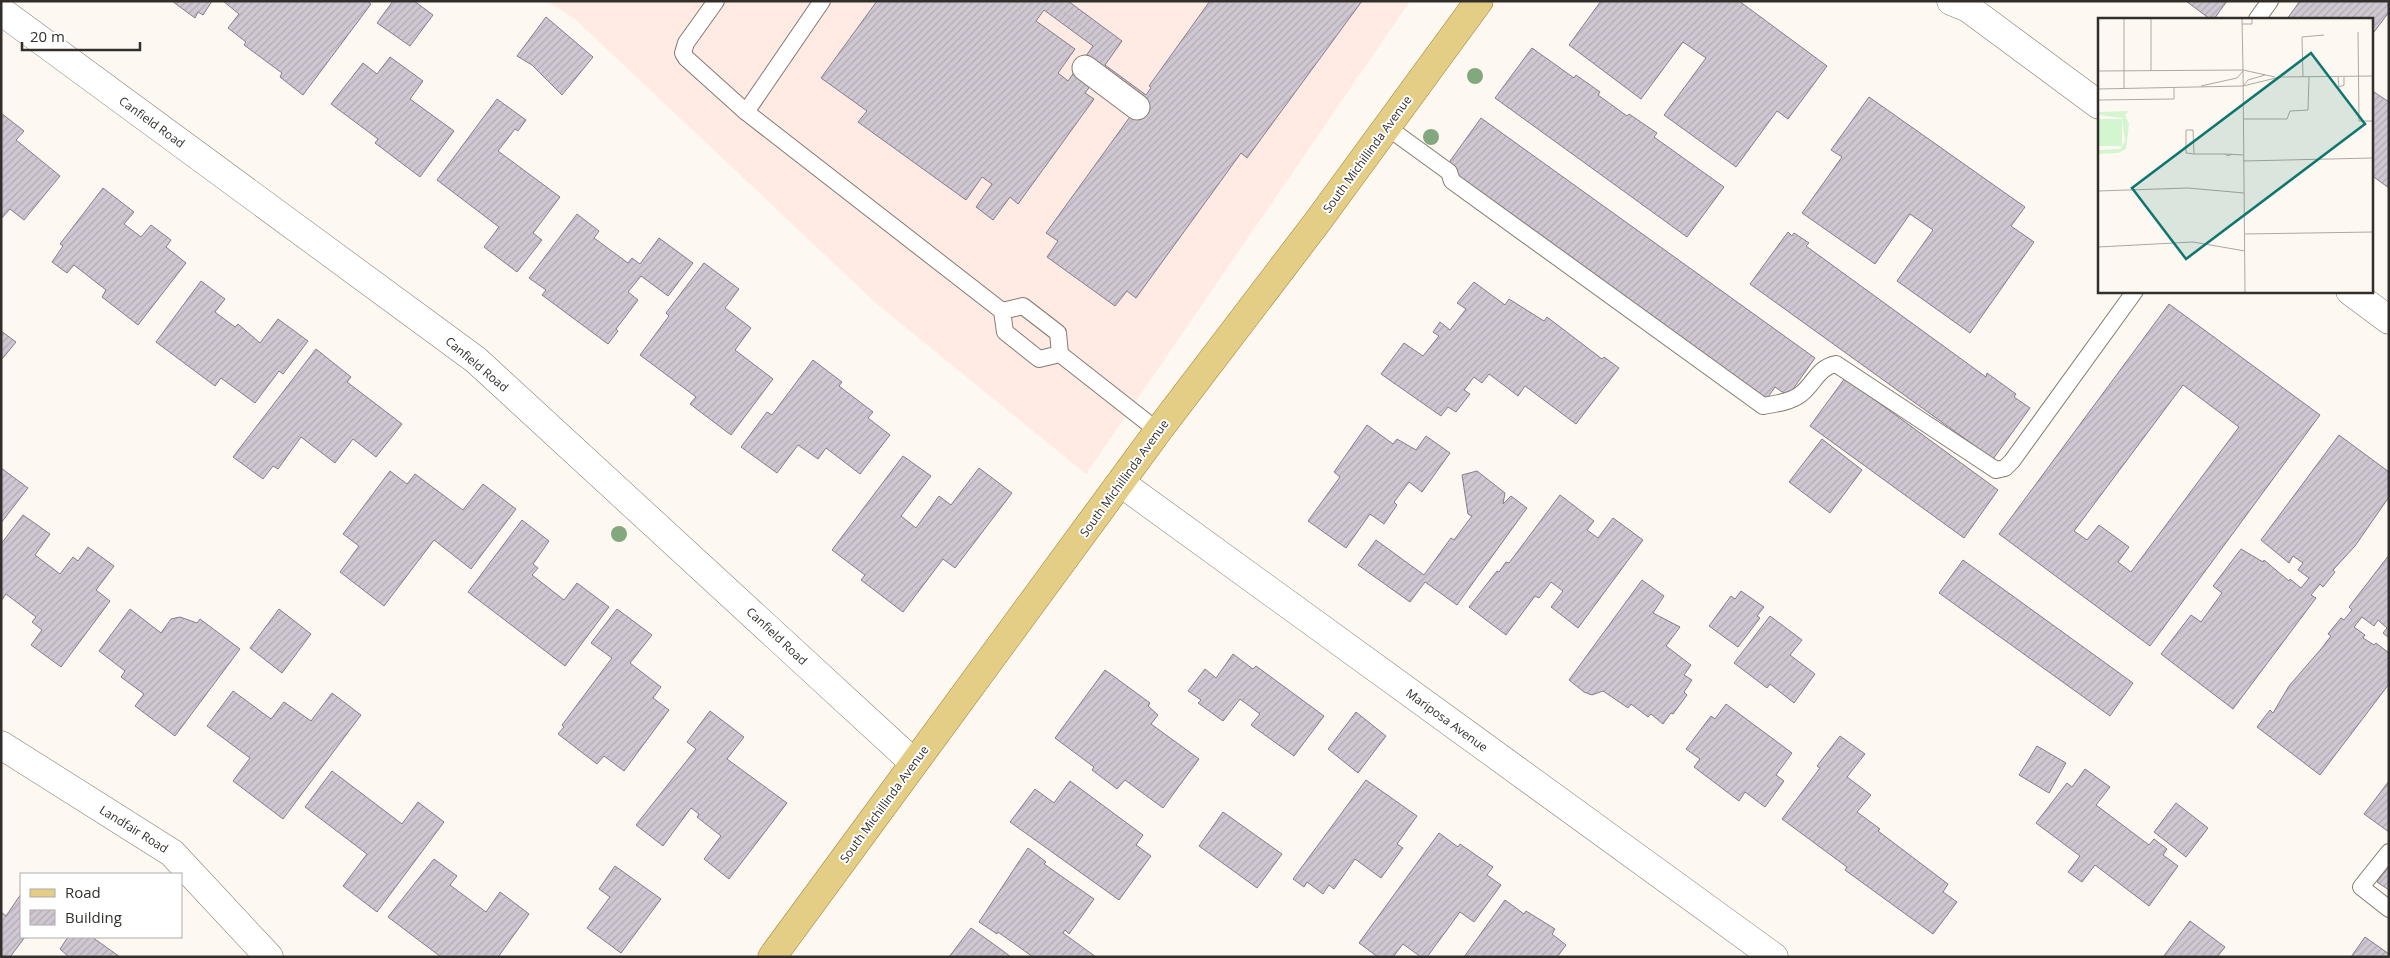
<svg xmlns="http://www.w3.org/2000/svg" width="2390" height="958" viewBox="0 0 2390 958" font-family="'Open Sans',sans-serif">
	<style>
		.education { fill: #ffeae4 }
		.building { fill: url(#building-hatch); stroke: #857d88; fill-rule: evenodd }
		.lines { fill: none; stroke-linecap: round; stroke-linejoin: round }
		.service-casing { stroke: #837b71; stroke-width: 18 }
		.pedestrian-casing { stroke: #837b71; stroke-width: 27 }
		.minor-casing { stroke: #837b71; stroke-width: 29 }
		.tertiary-casing { stroke: #837b71; stroke-width: 29 }
		.primary-casing { stroke: #9a8031; stroke-width: 29 }
		.path { stroke: #bfbab4; stroke-width: 3; stroke-dasharray: 1 4; stroke-linecap: butt }
		.service { stroke: #fff; stroke-width: 16 }
		.pedestrian { stroke: #fff; stroke-width: 25 }
		.minor { stroke: #fff; stroke-width: 28 }
		.tertiary { stroke: #fff; stroke-width: 28 }
		.primary { stroke: #e4cd85; stroke-width: 28 }
		.tree { fill: #82a97e }
		.labels { text-anchor: middle; dominant-baseline: central; stroke-width: 4; stroke-linejoin: round; paint-order: stroke }
		.street-label { font-size: 12px; fill: #322f2b; stroke: #fff }
		.inset-road { fill: none; stroke: #aca8a2; stroke-width: 1 }
		.view { fill: #0f766e; fill-opacity: 0.15; stroke: #0f766e; stroke-width: 2.5 }
		.inset-edge { fill: none; stroke: #322f2b; stroke-width: 2.5 }
	</style>
	<defs>
		<pattern id="building-hatch" width="6" height="6" patternUnits="userSpaceOnUse" patternTransform="scale(1.25)"><rect width="6" height="6" fill="#cfc7d2"/><path d="M-1 1l2-2M0 6l6-6M5 7l2-2" fill="none" stroke="#b2abb4"/></pattern>
	</defs>
	<rect width="100%" height="100%" fill="#fef8f2"/>
	<path class="education" d="M547,1h863l-324,473 -209,-170 -302,-285z"/>
	<g class="building">
		<path d="M172,1h40l-9,14 -5,-3 -3,6z"/>
		<path d="M223,1h144l4,3 -68,91 -23,-18 2,-4 -38,-28 2,-3 -18,-14 11,-14z"/>
		<path d="M393,1h21l19,14 -23,31 -33,-23z"/>
		<path d="M877,1h191l54,40 -17,24 41,30 5,-7 -2,-2 61,-85h152l-115,157 -6,-5 -105,145 -9,-7 -12,15 -68,-49 11,-16 -12,-8 86,-119 -41,-29 -6,8 9,6 -76,105 -8,-7 -17,23 -17,-13 16,-23 -10,-7 -16,23 -108,-78 9,-11 -46,-33zM1044,10l49,36 -25,35 -10,-8 17,-24 -39,-28z"/>
		<path d="M1601,1h138l88,65 -39,53 -11,-8 -41,56 -72,-52 42,-57 -23,-16 -42,57 -72,-54z"/>
		<path d="M2186,1h41l-13,18h-4z"/>
		<path d="M2300,1h89v11l-18,24v-17h-84z"/>
		<path d="M546,17l47,40 -31,38 -30,-30 -15,-9z"/>
		<path d="M1532,48l42,30 2,-3 24,17 -2,3 29,21 2,-2 28,19 -3,4 70,50 -37,50 -192,-139z"/>
		<path d="M390,57l33,24 -13,18 44,32 -34,46 -45,-34 3,-4 -47,-35 32,-41 14,11z"/>
		<path d="M2371,90l18,12v86l-18,-13z"/>
		<path d="M1869,97l156,110 -14,19 23,16 -64,91 -73,-52 36,-51 -23,-16 -35,50 -73,-51 40,-56 -11,-7z"/>
		<path d="M497,99l29,21 -8,11 -3,-2 -17,22 62,46 -27,36 9,7 -25,32 -33,-25 15,-20 -62,-47z"/>
		<path d="M1,113l23,18 -8,9 44,36 -36,44 -14,-11 -9,10z"/>
		<path d="M1481,118l334,240 -27,38 -13,-9 -9,13 -321,-232z"/>
		<path d="M103,188l31,24 -10,12 17,13 10,-12 20,15 -5,7 20,16 -48,62 -36,-28 4,-7 -32,-25 -7,8 -15,-11 11,-16 -3,-2z"/>
		<path d="M577,214l22,17 -5,7 34,25 4,-5 8,6 19,-26 34,25 -25,33 -27,-20 -13,16 10,8 -22,29 2,2 -10,13 -66,-49 4,-5 -17,-12z"/>
		<path d="M1788,232l4,4 2,-3 15,10 -3,3 180,131 1,-4 29,21 -2,3 16,11 -37,51 -243,-175z"/>
		<path d="M704,263l35,26 -14,19 26,20 -16,22 38,29 -42,56 -41,-31 6,-7 -56,-42 29,-39 -3,-3z"/>
		<path d="M201,281l24,18 -10,13 20,15 3,-3 22,19 18,-24 30,22 -25,33 -4,-3 -24,32 -34,-25 -6,8 -59,-44z"/>
		<path d="M1474,282l31,23 4,-6 35,22 3,-4 55,42 2,-2 15,11 -43,56 -51,-38 -7,10 -29,-22 -7,9 -8,-6 -10,13 6,4 -14,18 -8,-5 -7,9 -60,-42 23,-31 19,13 16,-20 -6,-4 7,-10 10,8 16,-21 -9,-6z"/>
		<path d="M2169,304l151,111 -170,231 -151,-112zM2183,385l56,42 -108,145 -13,-10 11,-15 -30,-22 -12,15 -13,-9z"/>
		<path d="M1,331l15,11 -14,17 -1,-1z"/>
		<path d="M316,349l35,28 -4,5 55,42 -26,33 -23,-18 -18,24 -34,-26 -23,32 -5,-3 -10,13 -30,-22z"/>
		<path d="M813,360l29,22 -3,4 34,26 -5,6 22,17 -30,39 -34,-26 -8,11 -20,-14 -21,28 -36,-26 26,-35 5,3z"/>
		<path d="M1845,378l153,112 -34,48 -154,-112z"/>
		<path d="M1367,425l26,19 4,-5 19,11 10,-14 24,17 -28,39 -13,-10 -15,20 3,3 -13,19 -14,-10 -24,34 -38,-27 32,-44 -6,-5z"/>
		<path d="M2339,435l50,37v25l-34,49 -22,24 2,2 -12,15 -3,-3 -9,11 5,3 -83,111 -72,-55 30,-39 10,7 21,-29 -9,-7 28,-37 22,13 1,-2 25,21 1,-2 11,9 8,-10 -11,-8 5,-7 -10,-7 -4,7 -28,-23z"/>
		<path d="M1822,439l40,31 -32,43 -41,-31z"/>
		<path d="M903,456l28,20 -30,40 15,12 23,-32 12,9 28,-37 33,25 -57,75 -12,-9 -40,53 -42,-32 4,-5 -33,-25z"/>
		<path d="M1,468l27,20 -27,35z"/>
		<path d="M390,471l17,13 8,-10 48,36 20,-26 33,25 -45,60 -37,-29 -50,66 -44,-34 19,-26 -16,-12z"/>
		<path d="M1477,471l28,22 -2,11 8,-8 16,12 -70,97 -32,-23 -15,20 -52,-37 18,-25 48,35 27,-37 3,2 18,-24 -4,-2 -6,-39z"/>
		<path d="M1560,495l34,26 -7,9 11,8 15,-20 30,22 -65,88 -27,-21 12,-16 -12,-9 -12,16 -4,-2 -29,39 -37,-28 28,-36 2,1 7,-10 3,1z"/>
		<path d="M23,515l27,19 -15,21 25,19 13,-17 5,4 10,-14 26,19 -18,24 14,11 -49,66 -30,-22 11,-15 -10,-8 4,-5 -30,-23 -5,7v-57z"/>
		<path d="M522,520l27,21 -16,23 5,4 -6,7 32,25 13,-17 32,24 -44,59 -97,-74z"/>
		<path d="M2389,555v83l-6,-5 4,-5 -9,-8 -4,6 -12,-9 -8,10 11,8 -2,3 11,7 2,-2 13,10v31l-69,91 -63,-48 13,-17 3,3 16,-27 32,-37 10,-13 -3,-2 13,-16 3,2 8,-10 -3,-3z"/>
		<path d="M1963,560l170,123 -23,33 -171,-123z"/>
		<path d="M1642,580l22,16 -11,17 27,14 -14,19 25,19 -7,10 8,5 -8,12 3,3 -14,19 -2,-1 -8,11 -12,-10 -3,3 -17,-13 -3,4 -25,-17 -11,4 -8,-3 -15,-12z"/>
		<path d="M1741,591l23,16 -7,9 3,2 -22,29 -29,-21 22,-30 4,3z"/>
		<path d="M130,609l31,24 10,-14 9,-2 17,6 3,-4 40,30 -65,87 -40,-30 9,-12 -23,-17 4,-6 -26,-20z"/>
		<path d="M279,609l32,25 -29,39 -32,-25z"/>
		<path d="M617,609l35,26 -22,28 31,24 -8,11 16,12 -45,61 -20,-15 -7,8 -39,-30 6,-7 -2,-2 50,-67 -21,-15z"/>
		<path d="M1770,616l32,24 -12,15 25,19 -21,29 -24,-19 -3,4 -33,-25z"/>
		<path d="M1233,654l20,15 3,-3 68,50 -30,40 -43,-31 9,-11 -20,-15 -17,22 -25,-18 3,-3 -13,-9 17,-22 11,9z"/>
		<path d="M1105,670l45,33 -2,3 10,9 -7,9 48,35 -36,49 -38,-28 -8,9 -25,-19 2,-3 -39,-29z"/>
		<path d="M233,691l38,28 13,-17 27,19 21,-28 29,22 -78,104 -50,-38 17,-23 -43,-32z"/>
		<path d="M1726,704l66,49 -16,22 8,6 -19,26 -20,-15 -6,9 -45,-34 6,-8 -14,-10 25,-33 4,3z"/>
		<path d="M710,711l34,26 -17,22 60,44 -58,76 -25,-20 17,-23 -24,-19 2,-3 -8,-6 -28,38 -27,-21 60,-76 -9,-7z"/>
		<path d="M1356,712l30,24 -28,37 -30,-24z"/>
		<path d="M1840,736l25,18 -18,23 24,18 -14,17 23,17 -2,2 70,53 -5,8 14,10 -24,32 -88,-64 2,-3 -65,-48 38,-51 -3,-2z"/>
		<path d="M2037,746l29,17 -17,30 -30,-18z"/>
		<path d="M2085,769l25,18 -14,18 53,40 5,-6 13,10 -4,6 15,11 -29,40 -54,-41 -13,17 -14,-10 12,-16 -44,-33 31,-40 5,4z"/>
		<path d="M332,771l70,53 16,-22 26,20 -67,90 -34,-26 24,-32 -62,-47z"/>
		<path d="M1366,780l51,36 -20,28 6,4 -22,30 -26,-19 -21,30 -5,-4 -6,9 -16,-12 -3,5 -11,-8z"/>
		<path d="M1070,781l73,54 -7,10 15,11 -32,44 -109,-78 25,-33 19,14z"/>
		<path d="M2389,781v51l-25,-18z"/>
		<path d="M2176,803l32,25 -22,29 -32,-25z"/>
		<path d="M1223,812l59,42 -25,34 -58,-42z"/>
		<path d="M1439,833l19,14 2,-3 33,23 -6,8 14,10 -27,37 -14,-10 -33,45h-6l-18,-13 -10,13h-15l-19,-14z"/>
		<path d="M1028,848l18,14 -2,2 50,35 -25,35 -4,-4 -2,3 33,24h-63l-35,-25 -1,2 -18,-12z"/>
		<path d="M434,859l23,17 -7,9 36,27 14,-20 29,22 -31,43h-57l-53,-40z"/>
		<path d="M615,866l46,33 -40,54 -34,-25 23,-31 -11,-8z"/>
		<path d="M2389,867v23l-12,-8z"/>
		<path d="M21,894v43h4l-15,20h-9v-45l5,4z"/>
		<path d="M1505,900l19,14 2,-3 29,18 -3,5 14,11 -9,12h-93z"/>
		<path d="M2190,921l35,26 -8,10h-54z"/>
		<path d="M971,928l28,20 12,9h-62z"/>
		<path d="M68,937h24l28,20h-51l-9,-8z"/>
		<path d="M2365,937l24,17v3h-38z"/>
	</g>
	<g class="lines">
		<defs>
			<g id="service">
				<path d="M716,1l-30,42 -3,10 3,5 60,54 256,199 3,21 34,27 21,-5"/>
				<path d="M2257,19l13,-18"/>
				<path d="M746,112l76,-111"/>
				<path d="M1387,127l62,45 3,9 311,225c12,-2 28,-4 38,-12 14,-11 16,-26 35,-30l160,106 9,-2 7,-7 123,-170"/>
				<path d="M1002,311l21,-5 35,27 2,21 98,77"/>
				<path d="M2389,852l-28,35 28,22"/>
			</g>
			<path id="pedestrian" d="M1085,68l52,39"/>
			<g id="minor">
				<path d="M1,11l475,349 438,403"/>
				<path d="M1121,483l653,474"/>
				<path d="M1,745l171,108 97,104"/>
			</g>
			<g id="tertiary">
				<path d="M1951,1l17,7 131,97"/>
				<path d="M2350,291l39,29"/>
			</g>
			<path id="primary" d="M772,957l386,-526 160,-210 161,-220"/>
		</defs>
		<use href="#service" class="service-casing"/>
		<use href="#pedestrian" class="pedestrian-casing"/>
		<use href="#minor" class="minor-casing"/>
		<use href="#tertiary" class="tertiary-casing"/>
		<use href="#primary" class="primary-casing"/>
		<g class="path">
			<path d="M1048,1l46,34"/>
			<path d="M1019,10l7,-9"/>
		</g>
		<use href="#service" class="service"/>
		<use href="#pedestrian" class="pedestrian"/>
		<use href="#minor" class="minor"/>
		<use href="#tertiary" class="tertiary"/>
		<use href="#primary" class="primary"/>
	</g>
	<g class="tree">
		<circle cx="1475" cy="76" r="8"/>
		<circle cx="1431" cy="137" r="8"/>
		<circle cx="619" cy="534" r="8"/>
	</g>
	<g class="labels">
		<g class="street-label">
			<text transform="translate(152 122) rotate(36)">Canfield Road</text>
			<text transform="translate(1367 154) rotate(-54)">South Michillinda Avenue</text>
			<text transform="translate(477 364) rotate(40)">Canfield Road</text>
			<text transform="translate(1124 478) rotate(-54)">South Michillinda Avenue</text>
			<text transform="translate(777 636) rotate(43)">Canfield Road</text>
			<text transform="translate(1447 720) rotate(36)">Mariposa Avenue</text>
			<text transform="translate(884 804) rotate(-54)">South Michillinda Avenue</text>
			<text transform="translate(134 829) rotate(32)">Landfair Road</text>
		</g>
	</g>
	<g transform="translate(2098 18)">
		<rect width="275" height="275" fill="#fef8f2"/>
		<path d="M31,93l-4,4 4,9 -3,25 -8,4 -20,1v-4l22,-1 5,-8 -3,-23 -24,-3v-3zM0,101h24v27h-24z" fill="#d3f6d1"/>
		<path class="inset-road" d="M26,0v71M144,0l1,52 32,7M144,6h10v-6M260,14l1,89h14M145,52l2,223M0,53l145,-1M53,53v-53M205,59l-1,-40 22,-2M240,59l1,10 5,-2v-8M103,68l36,-8 6,-7M145,68l37,-9 93,-1M145,68l5,-6 17,-5M0,71l145,-3M0,82l76,-1v-11M145,101h44l3,-8 18,-1 1,-33M96,136l-1,-24h-7v23l8,1h31l3,2 4,-2M127,136l18,1M145,143l130,-3M0,173l90,-3 56,5M146,216l129,-2M0,229l95,-5 52,9"/>
		<path class="view" d="M213,35l54,71 -179,135 -54,-71z"/>
		<rect width="275" height="275" class="inset-edge"/>
	</g>
	<rect width="2390" height="958" fill="none" stroke="#322f2b" stroke-width="5"/>
	<rect x="20" y="873" width="162" height="65" fill="#ffffff" stroke="#adacaa"/>
	<rect x="30" y="889" width="25" height="8" fill="#e4cd85" stroke="#adacaa"/>
	<text x="65" y="898" font-size="15" fill="#322f2b">Road</text>
	<rect x="30" y="910" width="25" height="15" fill="url(#building-hatch)" stroke="#adacaa"/>
	<text x="65" y="923" font-size="15" fill="#322f2b">Building</text>
	<path d="M22 42v8h118v-8" fill="none" stroke="#322f2b" stroke-width="2.5"/>
	<text x="30" y="42" font-size="15" fill="#322f2b" stroke="#ffffff" stroke-width="4" paint-order="stroke">20 m</text>
</svg>
